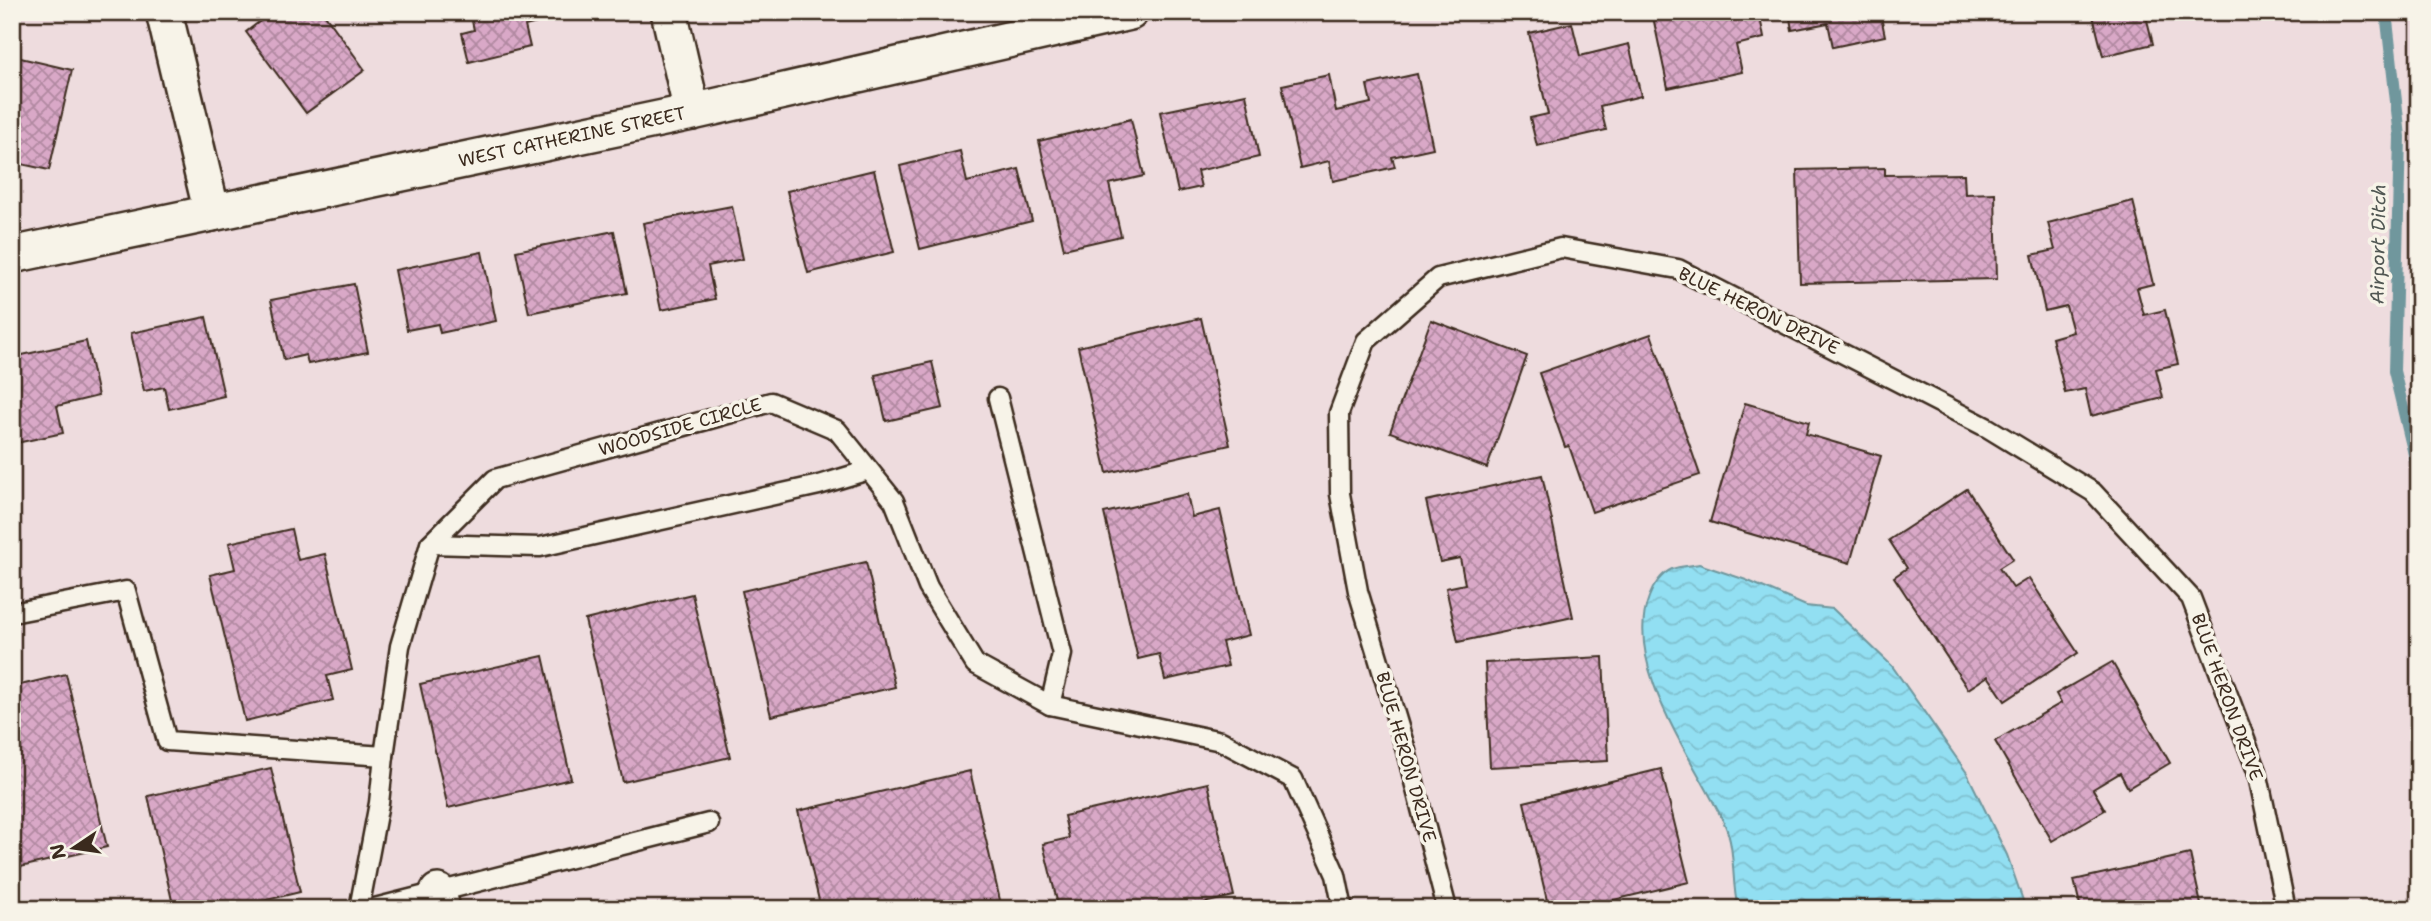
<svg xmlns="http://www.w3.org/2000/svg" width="2431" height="921" viewBox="0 0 2431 921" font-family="'Shantell Sans',sans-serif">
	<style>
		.water { fill: url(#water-waves); stroke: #6f979d; stroke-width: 2 }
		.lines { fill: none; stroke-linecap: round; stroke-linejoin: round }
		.stream { stroke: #6f979d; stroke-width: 12 }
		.building { fill: url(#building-cross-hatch); stroke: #3b2a1e; stroke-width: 2 }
		.lane-casing { stroke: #3b2a1e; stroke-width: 23 }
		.street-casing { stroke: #3b2a1e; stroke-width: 40 }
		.lane { stroke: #f7f3e8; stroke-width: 18 }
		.street { stroke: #f7f3e8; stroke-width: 35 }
		.labels { text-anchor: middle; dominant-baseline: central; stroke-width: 7; stroke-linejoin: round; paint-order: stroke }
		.street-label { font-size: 18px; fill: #3b2a1e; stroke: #f7f3e8 }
		.water-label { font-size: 19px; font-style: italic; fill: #515753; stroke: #f7f3e8 }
	</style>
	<defs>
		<pattern id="water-waves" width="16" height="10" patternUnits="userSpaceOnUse" patternTransform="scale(1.75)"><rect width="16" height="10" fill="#92dff2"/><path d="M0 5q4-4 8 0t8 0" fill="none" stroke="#7fc0cf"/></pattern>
		<pattern id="building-cross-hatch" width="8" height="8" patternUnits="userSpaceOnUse" patternTransform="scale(1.75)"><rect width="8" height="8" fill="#d9a8c7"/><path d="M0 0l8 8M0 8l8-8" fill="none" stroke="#b189a1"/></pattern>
	</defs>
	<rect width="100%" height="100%" fill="#eedcde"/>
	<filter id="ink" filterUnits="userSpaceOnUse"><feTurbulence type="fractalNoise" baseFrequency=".0143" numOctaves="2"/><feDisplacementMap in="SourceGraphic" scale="14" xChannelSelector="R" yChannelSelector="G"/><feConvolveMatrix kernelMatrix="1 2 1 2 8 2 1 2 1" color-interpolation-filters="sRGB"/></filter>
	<g filter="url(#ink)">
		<path class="water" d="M1699,564l47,16 60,26 27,3 59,57 75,107 40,82 19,54h-288c-7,-28 -2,-59 -13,-84 -29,-63 -103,-158 -76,-228 4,-11 12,-23 23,-28 8,-3 18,-3 27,-5z"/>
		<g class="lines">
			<path class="stream" d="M2386,12l14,125 -6,234 25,104"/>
		</g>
		<g class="building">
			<path d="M272,12h51l42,58 -59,43 -60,-81z"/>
			<path d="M470,12h77l2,8 -24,6 5,21 -61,15 -7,-29 12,-3z"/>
			<path d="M1652,12h107l5,26 -28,7 6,27 -74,16z"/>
			<path d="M1789,12h91l5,24 -52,11 -5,-24 -36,7z"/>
			<path d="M2092,12h53l8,32 -50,12z"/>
			<path d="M1572,23l8,33 49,-12 12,52 -41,10 6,24 -69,16 -7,-28 18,-4 -19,-81z"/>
			<path d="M12,56l60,14 -23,100 -37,-8z"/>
			<path d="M1417,74l16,74 -41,9 3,10 -62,14 -4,-20 -29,7 -18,-83 47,-10 7,36 35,-8 -4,-18z"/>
			<path d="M1246,94l13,63 -62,14 4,16 -23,5 -18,-80z"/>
			<path d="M1131,119l13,57 -35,8 12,52 -57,13 -25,-108z"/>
			<path d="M960,151l7,31 52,-13 13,52 -112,28 -20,-83z"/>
			<path d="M1885,168v7l79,-1 1,20 30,-1 2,86 -197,4 -3,-113z"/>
			<path d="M874,170l20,82 -86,21 -21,-82z"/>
			<path d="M2133,201l20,83 -16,4 7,27 21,-5 13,54 -22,5 7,29 -72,18 -6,-27 -20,4 -13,-55 21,-6 -7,-26 -21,5 -13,-56 23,-5 -7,-27z"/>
			<path d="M732,206l11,53 -35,7 7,33 -54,11 -18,-87z"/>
			<path d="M614,231l13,62 -98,20 -13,-62z"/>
			<path d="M482,252l14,69 -56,12 -2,-9 -31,6 -12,-60z"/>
			<path d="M354,284l14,68 -60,12 -2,-9 -22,5 -13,-60z"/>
			<path d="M206,317l18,79 -55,13 -5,-22 -20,4 -13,-58z"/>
			<path d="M1201,318l29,127 -123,28 -29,-126z"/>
			<path d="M1431,320l96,36 -40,112 -97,-36z"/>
			<path d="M1651,334l49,141 -108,37 -23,-66 -4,1 -26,-74z"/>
			<path d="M86,341l12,55 -41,10 6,27 -51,11v-64l5,-1 -4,-22z"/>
			<path d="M932,362l11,46 -57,13 -11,-46z"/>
			<path d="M1745,403l64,19 -3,12 75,22 -31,107 -140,-41z"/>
			<path d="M1542,475l31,142 -115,25 -12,-54 19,-4 -5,-26 -20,4 -14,-61z"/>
			<path d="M1967,489l46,70 -14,9 14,20 16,-10 49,75 -73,48 -17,-25 -20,13 -74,-112 13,-9 -18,-28z"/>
			<path d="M1187,494l5,23 28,-7 29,125 -27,7 6,24 -63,14 -6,-26 -21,5 -34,-146z"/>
			<path d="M291,529l7,31 27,-6 27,116 -25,6 6,24 -88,21 -35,-146 25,-6 -6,-26z"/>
			<path d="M866,562l29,125 -124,29 -29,-125z"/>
			<path d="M692,594l38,163 -107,25 -38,-162z"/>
			<path d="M543,656l28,123 -123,29 -28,-124z"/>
			<path d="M1603,657l5,104 -118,6 -5,-104z"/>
			<path d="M2112,662l58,101 -42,25 -8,-15 -27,16 12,21 -53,31 -57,-100 66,-38 -5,-9z"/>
			<path d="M66,674l41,173 -95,22v-182z"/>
			<path d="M271,768l29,124 -71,17h-55l-26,-113z"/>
			<path d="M1661,769l28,113 -113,27h-27l-25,-107z"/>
			<path d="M970,771l32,138h-181l-23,-98z"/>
			<path d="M1208,783l26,113 -56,13h-91l-1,-4 -27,4 -16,-65 26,-6 -5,-22z"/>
			<path d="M2190,854l12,55h-121l-7,-29z"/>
		</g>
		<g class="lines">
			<defs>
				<g id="lane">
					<path d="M998,398l64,256 -12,51"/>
					<path d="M430,544l110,3 279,-62 50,-15"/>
					<path d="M12,613l114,-22 41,150 217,15 16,-110 30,-102 65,-65 276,-77 66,28 57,71 34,86 47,77 75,41 171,36 72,38 43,96 7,34"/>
					<path d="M359,909l20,-106 5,-47"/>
					<path d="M371,909l338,-86"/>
					<path d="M1447,909l-42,-162 -47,-156 -18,-97 -1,-81 27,-72 72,-63 123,-30 117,21 310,159 105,64 98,106 66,173 29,138"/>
				</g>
				<g id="street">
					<path d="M164,12l48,201"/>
					<path d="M669,12l23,100"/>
					<path d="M12,255l680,-143 438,-100"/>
					<path d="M438,892l4,17"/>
				</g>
			</defs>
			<use href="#lane" class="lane-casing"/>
			<use href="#street" class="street-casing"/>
			<use href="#lane" class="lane"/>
			<use href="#street" class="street"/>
		</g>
	</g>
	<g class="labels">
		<g class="street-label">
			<text transform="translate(572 137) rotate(-12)">WEST CATHERINE STREET</text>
			<text transform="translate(1759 311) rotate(26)">BLUE HERON DRIVE</text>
			<text transform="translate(680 427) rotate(-16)">WOODSIDE CIRCLE</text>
			<text transform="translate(2227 697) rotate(70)">BLUE HERON DRIVE</text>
			<text transform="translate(1406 757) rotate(74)">BLUE HERON DRIVE</text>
		</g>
		<g class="water-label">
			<text transform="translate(2378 244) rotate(-89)">Airport Ditch</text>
		</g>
	</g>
	<rect width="2431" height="921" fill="none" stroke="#f7f3e8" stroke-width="42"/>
	<rect x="21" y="21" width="2389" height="879" fill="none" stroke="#3b2a1e" stroke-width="2.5" filter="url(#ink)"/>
	<g transform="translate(74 848) rotate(257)" stroke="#f7f3e8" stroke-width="5" paint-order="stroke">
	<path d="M0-5L12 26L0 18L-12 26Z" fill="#3b2a1e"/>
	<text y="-10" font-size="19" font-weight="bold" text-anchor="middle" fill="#3b2a1e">N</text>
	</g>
</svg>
